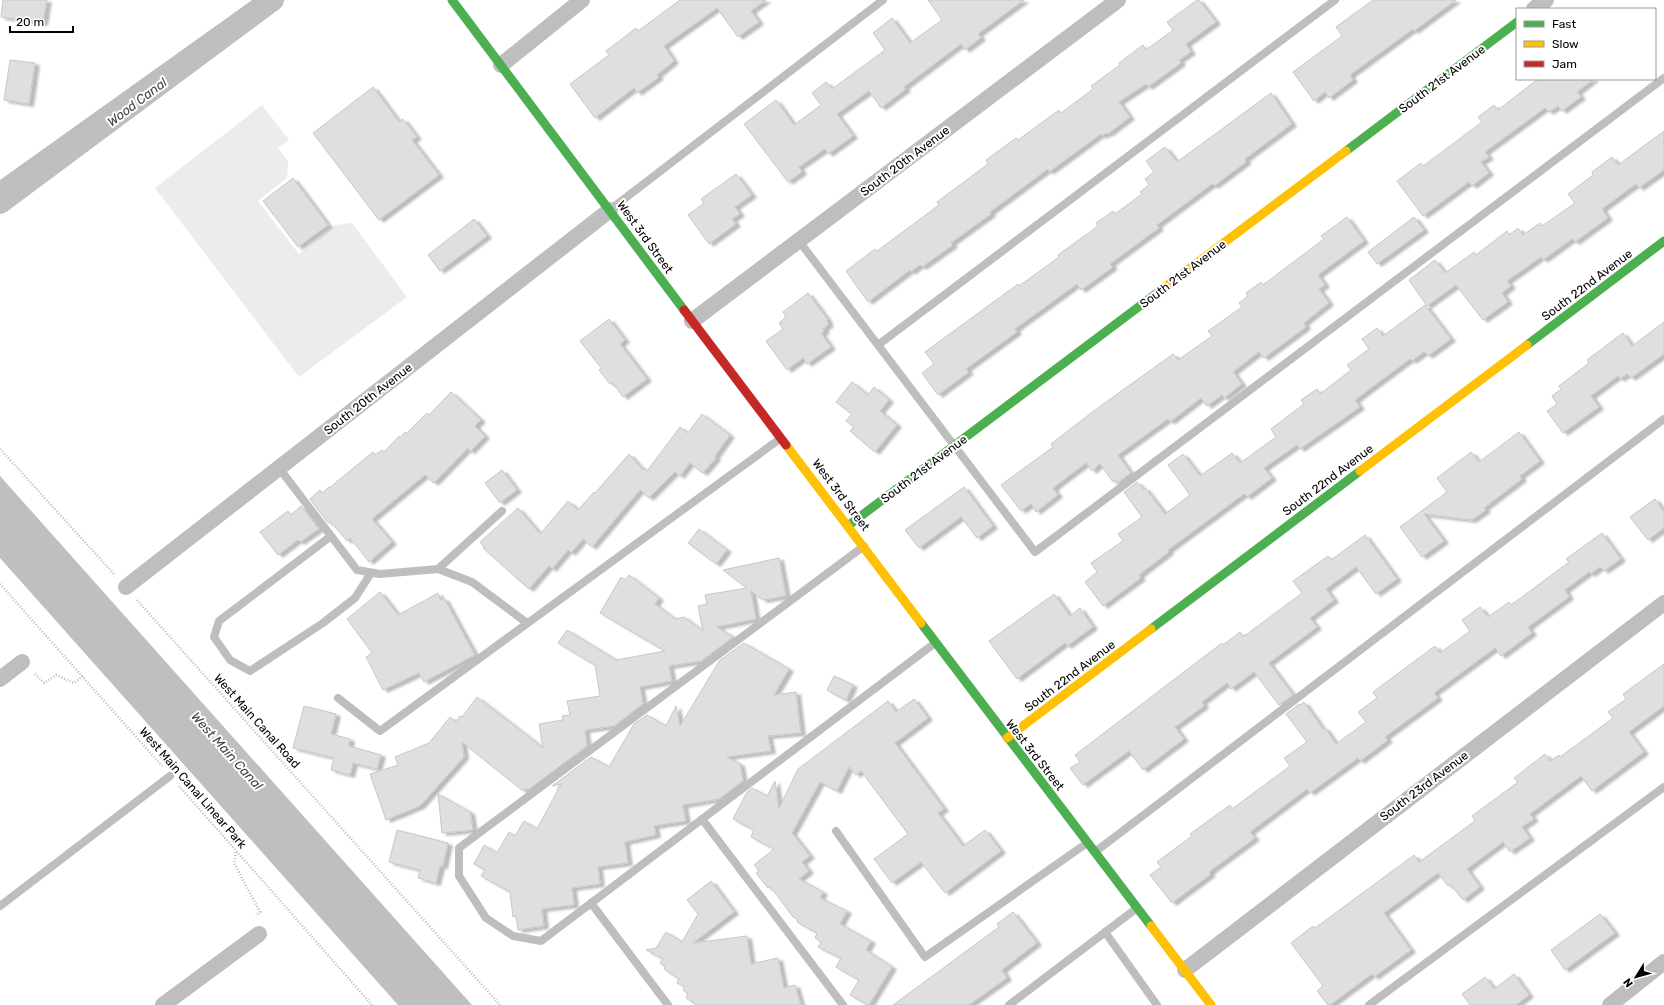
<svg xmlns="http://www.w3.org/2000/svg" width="1664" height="1005" viewBox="0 0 1664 1005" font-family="Rubik,sans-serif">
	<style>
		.green { fill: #ececec }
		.water { fill: #bfbfbf }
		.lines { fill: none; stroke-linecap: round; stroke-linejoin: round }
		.canal { stroke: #bfbfbf; stroke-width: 22 }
		.building { fill: #dfdfdf; stroke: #c7c7c7; filter: url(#shadow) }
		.path { stroke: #b9b9b9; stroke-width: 2.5; stroke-dasharray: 1 2; stroke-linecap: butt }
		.lane { stroke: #bebebe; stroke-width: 8 }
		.street { stroke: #bebebe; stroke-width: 16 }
		.fast { stroke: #4caf50; stroke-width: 9 }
		.slow { stroke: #ffc107; stroke-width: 9 }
		.jam { stroke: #c62828; stroke-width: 9 }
		.labels { text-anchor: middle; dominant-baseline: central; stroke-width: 4; stroke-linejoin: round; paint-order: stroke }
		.street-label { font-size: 12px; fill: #000; stroke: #fff }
		.water-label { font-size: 13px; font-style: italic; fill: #444; stroke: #fff }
	</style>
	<defs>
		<filter id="shadow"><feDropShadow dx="4.5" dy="2.5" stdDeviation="1" flood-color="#0004"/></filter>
	</defs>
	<rect width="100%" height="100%" fill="#fff"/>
	<path class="green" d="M262,105l27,35 -11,8 10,13 -1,17 -29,23 41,53 36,-29 17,-2 55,74 -108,80 -144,-189z"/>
	<path class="water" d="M0,476l472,529h-74l-398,-447z"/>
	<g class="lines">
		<path class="canal" d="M0,203l273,-203"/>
	</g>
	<g class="building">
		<path d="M3,0h44l-4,23 -42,-6z"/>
		<path d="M680,0h86l-15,11 8,11 -21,15 -21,-29 -53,38 10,15 -17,14 2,2 -22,16 -3,-5 -39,30 -25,-34 39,-29 -3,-4 30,-23 2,3z"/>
		<path d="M928,0h96l-46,34 3,4 -16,12 -4,-6 -57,43 2,2 -25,19 -12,-17 -32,23 16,22 -25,18 -3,-5 -26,18 3,5 -14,10 -44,-58 32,-24 18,25 27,-20 -9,-12 14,-11 6,7 53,-39 -12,-17 19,-15 18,25 32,-23z"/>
		<path d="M1197,0h2l17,22 -30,22 5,8 -12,8 2,3 -33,24 -2,-3 -27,18 11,15 -22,17 -1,-1 -5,3 -1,-2 -52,38 -1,-3 -58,43 1,2 -40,29 2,2 -31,22 -2,-2 -9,7 -1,-2 -42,32 -22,-31 29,-22 2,2 62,-46 -2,-3 51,-38 -2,-4 30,-22 2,2 41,-30 2,3 32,-24 -2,-3 29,-21 -1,-2 24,-18 3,5 27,-20 -6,-8z"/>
		<path d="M1373,0h83l-42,31 -1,-2 -63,46 3,5 -24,18 -4,-6 -11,9 -21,-29 49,-36 -6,-9z"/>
		<path d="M10,60l25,3 -6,41 -25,-4z"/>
		<path d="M1538,79h56l-17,13 4,5 -19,14 -4,-5 -9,6 -4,-4 -60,44 4,5 -8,5 8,11 -17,13 -3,-4 -46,34 -26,-35 24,-18 2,3 59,-44 -4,-5 16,-12 4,5z"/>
		<path d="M373,87l26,35 4,-3 14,18 -5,3 27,35 -60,45 -66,-87z"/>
		<path d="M1271,93l21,31 -47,35 1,3 -32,24 -2,-2 -55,41 2,3 -49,36 3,3 -32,23 -4,-6 -62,45 2,3 -51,37 3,3 -31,23 -16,-22 12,-9 -9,-12 93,-68 1,2 40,-29 -1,-2 40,-29 -2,-3 17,-12 2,3 27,-20 -2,-2 9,-7 -4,-6 9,-7 -8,-11 19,-14 12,15z"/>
		<path d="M1664,131v39l-25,18 -3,-4 -34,25 6,9 -33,24 -3,-3 -29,21 -2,-3 -34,24 4,5 -9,7 6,9 -25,18 -27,-35 -29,21 -18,-26 26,-20 10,13 29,-21 2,3 31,-24 2,4 9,-7 5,7 17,-12 2,3 33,-23 -7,-9 25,-19 -1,-3 20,-15 6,8z"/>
		<path d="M736,174l16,21 -17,12 5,7 -8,5 4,5 -27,20 -21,-29 16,-12 -3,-4z"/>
		<path d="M293,178l35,47 -30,22 -35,-46z"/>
		<path d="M1347,217l17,24 -46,34 7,10 -6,4 10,14 -25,20 2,4 -42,31 -5,-6 -26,20 9,12 -18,14 -2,-3 -15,11 -6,-8 -31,24 -2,-3 -50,36 13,18 -14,10 -2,-3 -2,2 -13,-18 -8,7 -6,-8 -33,25 5,7 -22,17 -5,-8 -10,7 -20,-26 52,-38 -2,-3 44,-34 78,-56 5,6 34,-24 -4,-5 34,-24 -3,-4 9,-7 -2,-3 15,-11 2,3 61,-46 -3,-3z"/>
		<path d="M1414,217l10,13 -47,34 -9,-12z"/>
		<path d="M474,219l13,17 -47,35 -12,-16z"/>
		<path d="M808,293l20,27 -1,1 2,3 -6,5 2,2 -4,2 10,14 -24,17 -4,-6 -16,12 -21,-29 17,-12 -4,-6 7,-6 -3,-5z"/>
		<path d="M1425,305l26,34 -23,17 -4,-4 -12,9 -2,-2 -55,41 5,7 -60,42 -3,-4 -33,23 8,10 -25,19 -3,-3 -76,56 1,2 -30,23 2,3 -38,28 -18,-24 12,-10 -6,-9 32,-22 -5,-7 24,-17 -18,-25 13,-10 6,7 2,-1 20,26 25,-19 -22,-30 15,-11 17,22 32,-23 8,10 36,-26 -5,-8 33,-25 -3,-4 16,-11 3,5 31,-24 -4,-5 22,-16 -7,-10 15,-11 6,8z"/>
		<path d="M609,319l16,21 -5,4 27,35 -24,18 -11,-15 -2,2 -11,-14 2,-2 -21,-27z"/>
		<path d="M1664,322v32l-33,24 -4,-4 -7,5 -2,-3 -27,20 8,11 -36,26 -16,-22 10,-7 -5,-8 9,-7 -2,-3 30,-23 -2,-3 36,-27 9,13z"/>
		<path d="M852,382l16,13 6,-8 15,13 -9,11 17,14 -22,27 -25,-21 4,-4 -8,-6 6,-7 -16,-12z"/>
		<path d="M451,392l30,28 -6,6 10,10 -15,16 -2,-4 -34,35 -9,-8 -53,44 20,23 -23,20 -19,-24 -3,3 -17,-20 -2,2 -18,-24 10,-9 2,3 7,-6v1l44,-36 2,3 7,-5 2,2 15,-16 1,2 5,-6 1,2 21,-21 2,2z"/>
		<path d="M702,414l28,21 -15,21 1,2 -13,15 -13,-10 -10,13 -5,-4 -26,26 -9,-8 -48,57 -9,-8 -12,14 -3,-3 -16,19 -3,-3 -20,23 -46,-41h2l-5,-6 38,-34 22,26 28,-33 10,9 16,-18 1,1 34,-39 14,16 2,-2 2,3 33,-44 8,6z"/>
		<path d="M1519,432l21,29 -20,15 2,3 -38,29 2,2 -14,10 -48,-6 20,27 -22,16 -22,-30 47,-35 -10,-14 34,-26 8,10z"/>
		<path d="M502,470l15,20 -17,13 -15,-20z"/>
		<path d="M964,487l29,39 -16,12 -16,-21 -42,31 -14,-18z"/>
		<path d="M1655,499l9,13v16l-16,12 -18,-23z"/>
		<path d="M301,506l18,23 -19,13 -2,-2 -20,15 -18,-23 28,-21 3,4z"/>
		<path d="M699,529l28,21 -11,14 -28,-21z"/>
		<path d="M1602,533l19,26 -17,12 -4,-4 -9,7 -2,-2 -24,18 4,7 -41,30 4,6 -31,23 -6,-8 -61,45 4,5 -53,39 3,3 -28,21 -2,-3 -48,35 -3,-4 -57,43 5,6 -46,34 2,2 -39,29 -22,-28 11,-8 -4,-5 35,-26 -2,-2 40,-29 2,4 58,-43 -6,-8 23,-16 -21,-28 13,-10 1,1 4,-3 19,27 2,-1 11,16 30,-22 -8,-10 19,-14 -4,-6 62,-46 5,7 30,-22 -8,-11 18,-13 8,10 21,-15 2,3 58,-43 -3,-3z"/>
		<path d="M1365,535l32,44 -21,15 -20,-27 -30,22 8,11 -24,18 7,9 -48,36 24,32 -14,10 -25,-33 -23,17 -4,-6 -25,19 2,4 -29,21 9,12 -41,31 -14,-19 -46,34 -13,-17 10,-6 -5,-7 147,-112 1,2 17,-13 3,5 59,-44 -9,-12 35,-25 3,4z"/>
		<path d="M779,558l7,38 -23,4 -12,-9 5,28 -39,8 16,10 -32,24 -32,5 3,15 -32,6 3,17 -29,22 -29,4 2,16 -58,43 -7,1 -60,-48 2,15 -44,49 -34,14 -16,-46 28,-9 -3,-8 34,-14 21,-26 6,5 4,-6 2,1 15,-20 66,51 -4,-24 24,-4 -1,-4 8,-1 -3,-14 33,-5 -5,-31 -37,-22 9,-13 49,30 49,-9 -65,-38 21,-36 4,3 4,-5 30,23 -4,6 20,15 9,-2 19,14 -5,-25 9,-2 -2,-9 42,-7 -24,-18z"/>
		<path d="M380,592l18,23 40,-22 3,7 3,-2 31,57 -51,27 -5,-9 -36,17 -17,-33 6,-4 -25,-34z"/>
		<path d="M1054,594l16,22 10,-8 13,19 -26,19 -2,-3 -48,36 -28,-38z"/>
		<path d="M744,643l45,26 -15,26 22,-3 5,41 -33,3 3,15 -44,6 13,7 3,17 -24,18 -36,6 3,16 -32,5 2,9 -31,7 3,21 -30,4 2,17 -28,4 2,17 -32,4 2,17 -26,4 -2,-14 -3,1 -3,-25 -29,-16 4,-6 -11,-6 10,-19 13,8 12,-21 6,4 9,-15 13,8 24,-45 -9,2 39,-29 18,10 25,-43 13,-9 19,11 10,-20 4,20 40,-66z"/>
		<path d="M1664,664v42l-35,26 15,20 -52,39 -11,-15 -51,38 4,5 -12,8 8,11 -20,14 -7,-10 -36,27 13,18 -17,13 -13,-16 -2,2 -10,-13 -54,40 27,37 -37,27 -2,-3 -42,31h-2l-11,-14 6,-5 -32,-43 22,-17 2,2 99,-73 5,7 56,-41 -3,-5 46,-34 -4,-4 31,-24 5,7 9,-6 1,2 53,-39 -5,-6 18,-13 -3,-5z"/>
		<path d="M834,676l19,9 -7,15 -19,-10z"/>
		<path d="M914,699l14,19 -33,25 49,66 -6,4 25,33 22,-16 16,21 -56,42 -24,-31 -29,21 -18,-24 34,-25 -47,-63 -5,4 -7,-8 -12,24 -17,-9 -28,51 18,23 -8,6 7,9 -10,8 24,13 -3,6 27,13 -7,13 31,17 -5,9 26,17 -23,38h-1l-18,-10 9,-15 -23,-13 5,-9 -23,-11 3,-5 -6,-4 2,-5 -20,-11 1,-3 -5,-2 -23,-31 -2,2 -12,-15 3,-2 -5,-6 20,-16 -23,-12 3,-7 -21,-11 14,-27 5,-4 15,8 8,-15 4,27 19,-39 90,-68 8,11z"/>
		<path d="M304,706l32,8 -5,20 19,5 -1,7 32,9 -4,14 -24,-6 -3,12 -19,-5 3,-12 -41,-10z"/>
		<path d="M438,794l32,18 3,18 -31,3z"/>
		<path d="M397,830l51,13 -5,23h-3l-4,17 -18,-5 2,-8 -31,-8z"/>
		<path d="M711,881l23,31 -41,31 54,-7 4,28 27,-6 6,30 11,-3 6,20h-104l-11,-7 2,-4 -5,-4 2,-3 -8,-4 2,-4 -15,-10 1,-2 -5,-4 3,-4 -17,-9 10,-2 10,-16 16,10 16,-28 -11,-14z"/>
		<path d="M1013,912l24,31 -35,27 5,8 -38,27h-76l106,-78 -2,-3z"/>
		<path d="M1600,914l15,19 -50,37 -14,-20z"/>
		<path d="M1514,974l15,21 -13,10h-46l-8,-11 23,-17 9,12z"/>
	</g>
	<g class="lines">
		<g class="path">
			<path d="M0,449l114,125"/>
			<path d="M0,584l162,182"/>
			<path d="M137,600l363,405"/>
			<path d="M35,674l9,9 12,-8 18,8 9,-7"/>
			<path d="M179,786l193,219"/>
			<path d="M236,852l-2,11 26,49 -4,4"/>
		</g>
		<g class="lane">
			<path d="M0,185l259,-185"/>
			<path d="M611,209l272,-209"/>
			<path d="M799,241l236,311 629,-474"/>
			<path d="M878,345l457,-345"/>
			<path d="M279,468l78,102 23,4 58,-5 34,13 55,41"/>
			<path d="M331,536l-112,85 -5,16 16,23 20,11 73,-48 32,-25 16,-25"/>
			<path d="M864,546l-405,302v28l27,42 27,18 28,5 394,-298"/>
			<path d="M438,569l64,-58"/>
			<path d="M338,698l42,33 401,-293"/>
			<path d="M702,819l141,186"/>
			<path d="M836,831l89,126 162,-114"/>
			<path d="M1095,852l569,-433"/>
			<path d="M591,903l77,102"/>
			<path d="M0,906l170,-130"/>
			<path d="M1105,932l52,73"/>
			<path d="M1009,1005l128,-97"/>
			<path d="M1369,1005l295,-218"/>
		</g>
		<g class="street">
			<path d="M1534,9l12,-9"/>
			<path d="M501,65l81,-65"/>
			<path d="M692,321l426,-321"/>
			<path d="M126,587l484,-377"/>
			<path d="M0,679l22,-17"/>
			<path d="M1185,970l479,-367"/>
			<path d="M163,1005l96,-71"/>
			<path d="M1610,1005l54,-43"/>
		</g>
		<g class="fast">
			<path d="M452,0l232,310"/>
			<path d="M1346,151l171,-129"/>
			<path d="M1527,345l137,-104"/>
			<path d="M849,525l308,-232"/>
			<path d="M921,623l230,303"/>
			<path d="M1151,629l209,-158"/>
		</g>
		<g class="slow">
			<path d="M1157,293l189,-142"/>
			<path d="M786,445l135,178"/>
			<path d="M1360,471l167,-126"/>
			<path d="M1007,738l144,-109"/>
			<path d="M1151,926l60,79"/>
		</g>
		<path class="jam" d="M684,310l102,135"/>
	</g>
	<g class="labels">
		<g class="street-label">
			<text transform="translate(1442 79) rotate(-37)">South 21st Avenue</text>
			<text transform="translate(905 161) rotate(-37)">South 20th Avenue</text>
			<text transform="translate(645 237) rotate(54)">West 3rd Street</text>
			<text transform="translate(1183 274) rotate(-37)">South 21st Avenue</text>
			<text transform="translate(1587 285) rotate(-37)">South 22nd Avenue</text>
			<text transform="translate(368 399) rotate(-38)">South 20th Avenue</text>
			<text transform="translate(924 469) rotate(-37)">South 21st Avenue</text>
			<text transform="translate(1328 480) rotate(-37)">South 22nd Avenue</text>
			<text transform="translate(841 495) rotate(53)">West 3rd Street</text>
			<text transform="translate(1070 676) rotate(-37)">South 22nd Avenue</text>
			<text transform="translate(257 721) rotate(48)">West Main Canal Road</text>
			<text transform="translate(1035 755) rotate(52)">West 3rd Street</text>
			<text transform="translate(1424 786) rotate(-37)">South 23rd Avenue</text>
			<text transform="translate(193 788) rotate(49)">West Main Canal Linear Park</text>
		</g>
		<g class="water-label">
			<text transform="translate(137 102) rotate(-37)">Wood Canal</text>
			<text transform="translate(227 751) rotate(48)">West Main Canal</text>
		</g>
	</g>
	<rect x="1516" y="8" width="140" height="72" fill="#ffffff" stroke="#999999"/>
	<rect x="1524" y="21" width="20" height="6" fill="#4caf50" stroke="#999999"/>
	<text x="1552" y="28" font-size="12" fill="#000000">Fast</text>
	<rect x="1524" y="41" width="20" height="6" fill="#ffc107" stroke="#999999"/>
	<text x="1552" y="48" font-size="12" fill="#000000">Slow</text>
	<rect x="1524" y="61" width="20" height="6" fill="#c62828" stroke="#999999"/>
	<text x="1552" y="68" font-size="12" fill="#000000">Jam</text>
	<g transform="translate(1636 977) rotate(233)" stroke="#ffffff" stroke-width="3" paint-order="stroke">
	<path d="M0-3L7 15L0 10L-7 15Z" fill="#000000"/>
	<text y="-6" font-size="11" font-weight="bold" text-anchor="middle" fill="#000000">N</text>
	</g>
	<path d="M10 26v6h63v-6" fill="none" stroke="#000000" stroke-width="2"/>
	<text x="16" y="26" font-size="12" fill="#000000" stroke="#ffffff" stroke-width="3" paint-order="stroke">20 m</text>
</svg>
